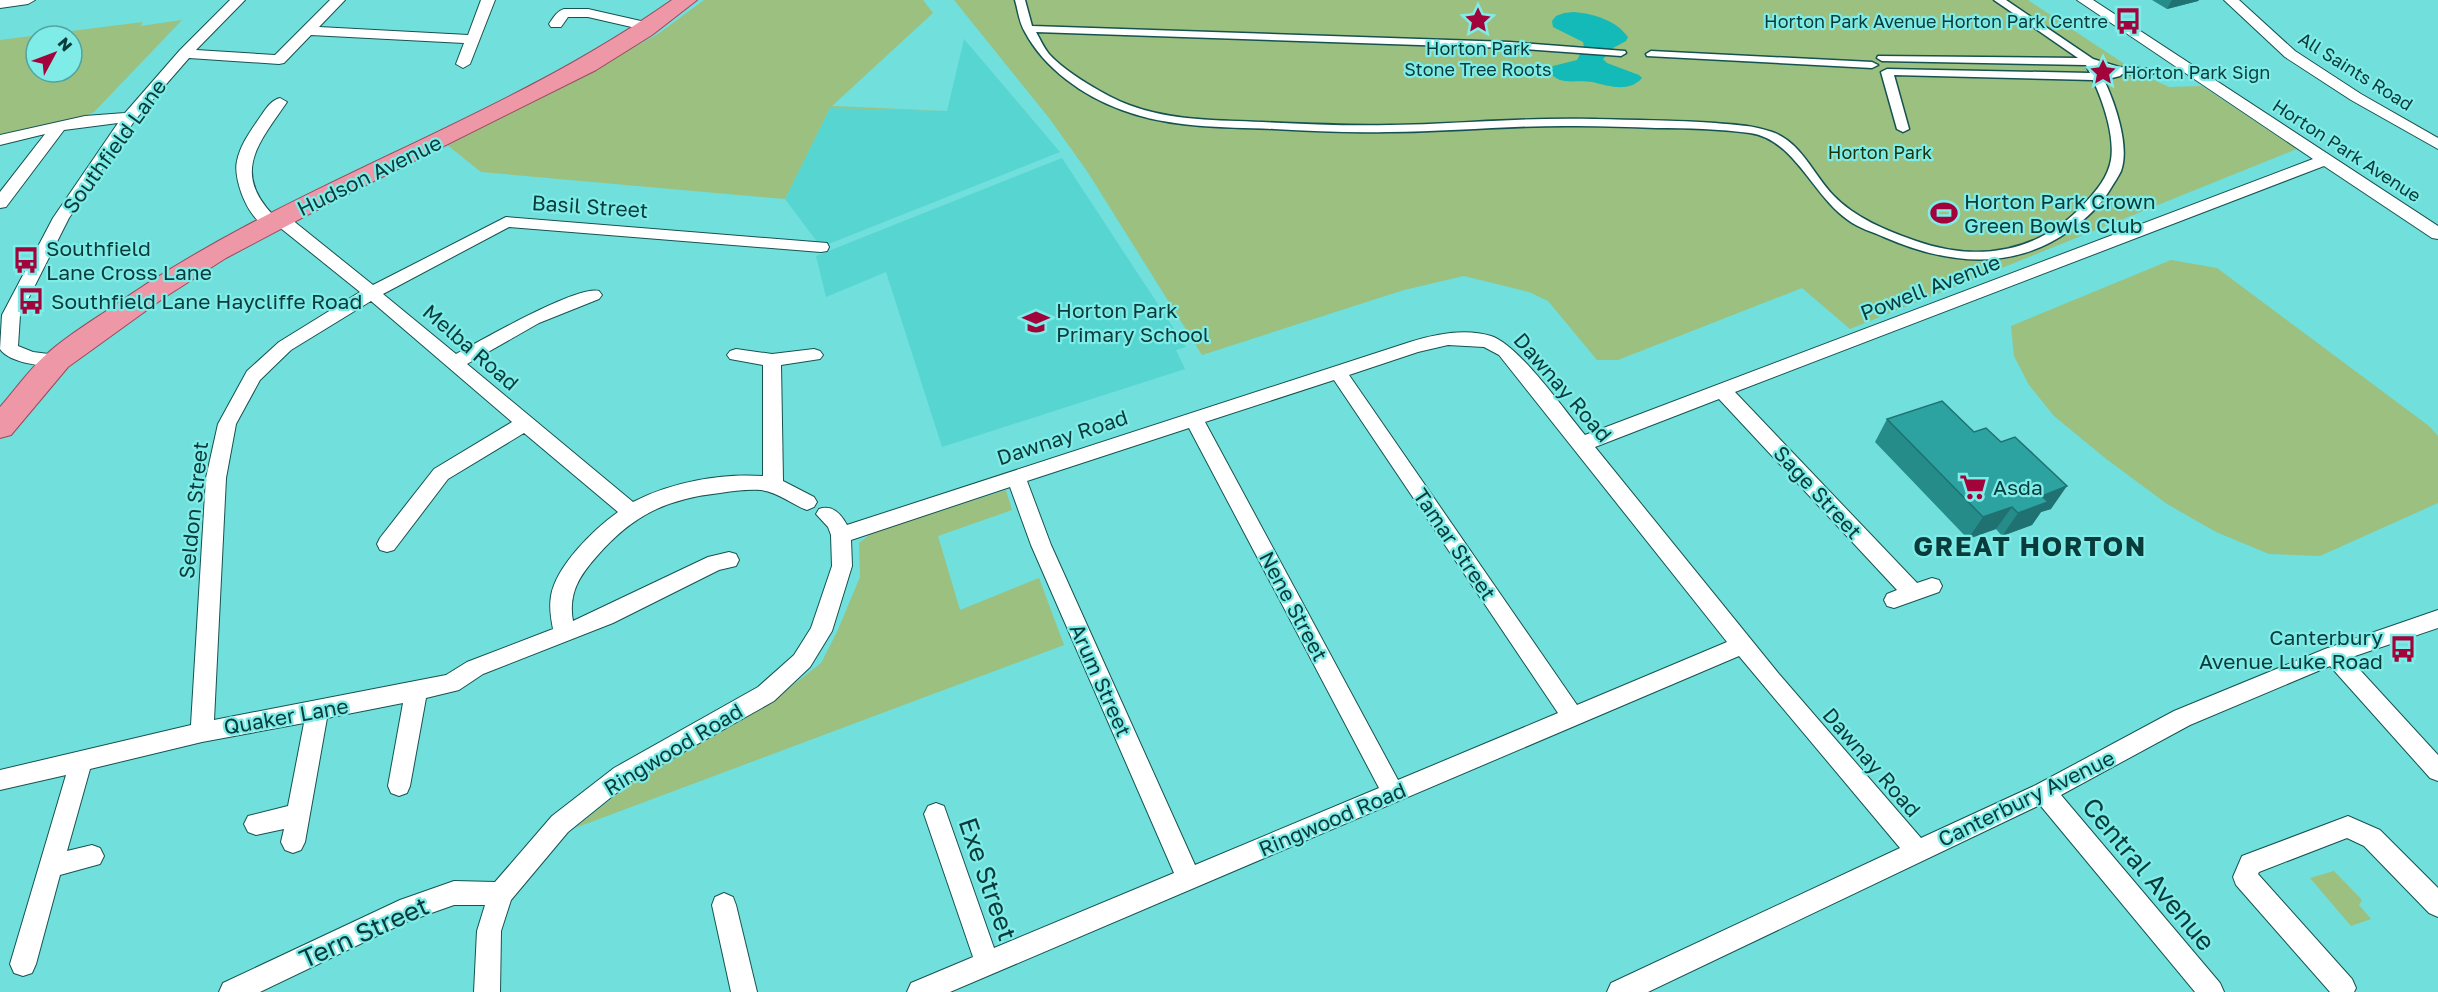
<svg xmlns="http://www.w3.org/2000/svg" width="2438" height="992" viewBox="0 0 2438 992" font-family="'Golos Text',sans-serif">
	<style>
		.built { fill: #57d5d1 }
		.green { fill: #9bc080; fill-rule: evenodd }
		.water { fill: #14bab7 }
		.lines { fill: none; stroke-linecap: round; stroke-linejoin: round }
		.pedestrian-casing { stroke: #155351; stroke-width: 3 }
		.minor-casing { stroke: #155351; stroke-width: 2 }
		.primary-casing { stroke: #964a5b; stroke-width: 2 }
		.pedestrian { fill: #fff; fill-rule: evenodd }
		.minor { fill: #fff; fill-rule: evenodd }
		.primary { fill: #ee97a7; fill-rule: evenodd }
		.wall { fill: #268c8a }
		.shaded-wall { fill: #1f7271 }
		.building { fill: #2ca3a1; stroke: #1f7271; stroke-width: 1.5 }
		.labels { text-anchor: middle; dominant-baseline: central; stroke-width: 4.5; stroke-linejoin: round; paint-order: stroke }
		.far-poi-label { font-size: 18px; fill: #083b3a; stroke: #7fece8; text-anchor: end }
		.far-street-label { font-size: 18px; fill: #083b3a; stroke: #7fece8 }
		.far-park-label { font-size: 18px; fill: #1c3207; stroke: #7fece8 }
		.street-label { font-size: 21px; fill: #083b3a; stroke: #7fece8 }
		.poi-label { font-size: 21px; fill: #083b3a; stroke: #7fece8; text-anchor: start }
		.near-street-label { font-size: 26px; fill: #083b3a; stroke: #7fece8 }
		.district-label { font-size: 27px; font-weight: bold; letter-spacing: 1.5px; fill: #083b3a; stroke: #7fece8 }
	</style>
	<rect width="100%" height="100%" fill="#71dfdb"/>
	<g class="built">
		<path d="M964,39l96,113 -239,95 -36,-48 45,-91 117,3z"/>
		<path d="M1062,158l124,189 -10,3 9,19 -243,78 -56,-175 -60,25 -10,-41z"/>
	</g>
	<g class="green">
		<path d="M704,0h219l10,13 -101,93 115,5 -117,-3 -45,91 -304,-27 -35,-28 127,-63 85,-47z"/>
		<path d="M954,0h1074l107,71 34,16 33,-1 95,63 -447,180 -48,-41 -184,72h-21l-49,-59 -19,-9 -65,-16 -60,14 -202,65 -115,-184 -38,-53z"/>
		<path d="M182,20l-88,92 -11,5 -83,17v-94l143,-18 -3,4zM36,36h36v36h-36z"/>
		<path d="M2171,260l46,8 212,158 9,10v67l-118,53 -51,-2 -53,-22 -49,-28 -62,-46 -51,-42 -25,-31 -15,-29 -3,-30z"/>
		<path d="M1006,490l6,20 -74,26 22,74 79,-32 25,67 -489,183 61,-49 133,-75 52,-41 16,-31 23,-55 -1,-34 14,-11z"/>
		<path d="M2334,871l28,29 -3,5 12,14 -20,7 -41,-48z"/>
	</g>
	<path class="water" d="M1574,12c20,2 42,8 54,25l-2,4 -13,7 -10,11 4,4 32,12 3,3c-13,15 -33,8 -50,4 -15,-3 -33,5 -43,-11l4,-5 24,-6 7,-13 -1,-5 -30,-15 -1,-6 4,-5 8,-3z"/>
	<g class="lines">
		<defs>
			<g id="pedestrian">
				<path d="M1015,0h10l7,26 477,16 116,9 1,2 -5,3 -112,-8 -473,-16c4,7 8,16 13,22 16,18 58,43 80,51 42,16 90,15 133,17 42,2 85,4 128,3 68,-1 136,-8 204,-6 40,1 81,1 121,4 20,2 38,2 57,9 29,10 41,42 61,63 22,23 54,36 83,46 62,22 125,11 169,-38 12,-13 23,-26 26,-43 4,-24 -8,-59 -18,-80l-199,-5 15,54 -6,3 -6,-3 -16,-57 6,-3 203,4 -4,-8 -204,-4 -5,-3 1,-2 200,2 -84,-58h12l87,59 26,8 31,2 6,3 -6,3 -28,-1 -2,2 -16,4c11,23 26,66 17,91 -3,6 -7,12 -10,17 -10,17 -26,32 -42,43 -58,41 -123,33 -185,6 -11,-5 -26,-9 -36,-17 -35,-24 -54,-81 -98,-87 -31,-4 -62,-5 -94,-5 -26,-1 -53,-2 -80,-2 -63,-1 -125,6 -188,6 -38,1 -76,-1 -114,-3 -50,-2 -105,-1 -152,-19 -39,-14 -78,-42 -97,-78 -6,-10 -7,-22 -10,-32zM2098,67l12,5 -9,2z"/>
				<path d="M1651,51l221,11 6,3 -6,3 -225,-12 -1,-2z"/>
			</g>
			<g id="minor">
				<path d="M0,0h35l-7,4 -28,4z"/>
				<path d="M230,0h15l-49,50 79,5 55,-55h15l-26,27 149,8 13,-35h14l-25,64 -7,4 -7,-4 8,-21 -153,-8 -27,28 -5,1 -90,-6 -54,62 -66,98 -49,97 -2,31 15,6 31,4 3,4 -3,4c-15,5 -55,-1 -64,-15l2,-34 51,-97 65,-95 -54,7 -58,77 -6,1v-16l45,-58 -45,11v-10l85,-19 40,-3 55,-63z"/>
				<path d="M2077,0h16l345,226v13l-6,-1 -108,-72 -589,226 182,191 15,-5 7,2 3,6 -3,6 -45,16 -7,-2 -3,-6 3,-6 10,-4 -178,-191 -124,48 184,227 142,164 115,-53 138,-74 151,-62 113,-39v18l-89,30 89,97v26l-8,-3 -100,-112 -140,59 -129,70 159,188 4,9h-29l-155,-187 -392,187h-41l4,-9 289,-135 -161,-192 -789,336h-43l4,-9 62,-26 -49,-143 4,-8 8,-3 8,3 50,142 180,-75 -143,-328 -21,-58 -159,53 1,26 -20,65 -22,36 -36,34 -144,81 -62,50 -57,68 -10,31 -1,61h-26l3,-61 8,-26h-31l-48,17 -146,70h-41l4,-9 177,-83 54,-19 41,1 57,-66 62,-48 144,-81 36,-32 17,-27 21,-62 -1,-31 -3,-8 -12,-13 3,-5c13,-5 22,5 28,16l563,-183c25,-8 56,-14 81,-6 28,9 74,75 94,99l728,-276zM1448,345l36,2 15,8 228,287 -150,63 -228,-330 69,-23zM1334,380l224,333 -160,67 -193,-358zM1189,428l190,360 -184,77 -144,-320 -24,-64z"/>
				<path d="M2224,0h15l56,51 66,43 77,44v11l-87,-49 -66,-43z"/>
				<path d="M564,9h24l66,15 2,3 -7,4 -61,-14h-20l-7,10h-10l-2,-3c4,-6 8,-13 15,-15z"/>
				<path d="M280,98l7,4c-28,41 -56,70 -13,114l12,-1 87,70 133,-68 321,26 2,4 -2,4 -6,1 -312,-25 -126,67 73,60c24,-13 121,-69 143,-63l3,4 -3,4 -60,24 -72,41 166,138c38,-20 88,-29 130,-26v-111l-33,-6 -3,-4 3,-4 6,-2 36,5 42,-5 6,2 3,4 -3,4 -39,6 2,116 31,16 3,5 -3,5 -7,3c-16,-6 -29,-18 -46,-20 -14,-1 -28,1 -41,3 -54,6 -87,22 -123,63 -18,20 -29,38 -24,65l135,-64 21,-5 7,2 3,6 -3,6 -17,4 -106,53 -130,51 -24,16 -33,8 -16,88 -3,7 -8,3 -8,-3 -3,-7 15,-83 -76,15 -22,124 -4,8 -8,3 -8,-3 -4,-8 3,-13 -28,6 -8,-3 -4,-8 4,-8 40,-10 16,-83 -102,19 -112,27 -23,82 25,-6 8,3 4,8 -4,8 -40,11 -24,89 -4,9 -9,3 -9,-3 -4,-9 56,-189 -66,15v-20l191,-45 15,-247 12,-54 29,-53 32,-29 81,-50 -82,-66c-24,10 -46,-45 -41,-65 3,-15 12,-28 21,-41 6,-8 12,-20 22,-22zM371,301l141,121 -78,47 -54,69 -3,6 3,6 7,2 7,-2 54,-71 76,-46 94,79c-24,17 -62,54 -67,84 -2,11 0,23 2,33l-86,33 -21,13 -232,45 12,-242 10,-54 24,-44 31,-30z"/>
				<path d="M2348,816l32,14 58,58v29l-9,-4 -65,-67 -17,-8 -88,34 -1,2 94,105 4,9 -2,4h-24l-94,-107 -3,-8 9,-21z"/>
				<path d="M724,893l9,4 3,8 21,87h-26l-19,-87 3,-8z"/>
			</g>
			<path id="primary" d="M672,0h25l-45,35 -56,35 -262,131 -108,57 -61,39 -97,70 -57,68 -11,3v-31c16,-18 30,-39 48,-54 19,-17 42,-31 63,-45 175,-124 386,-184 561,-308z"/>
		</defs>
		<use href="#pedestrian" class="pedestrian-casing"/>
		<use href="#minor" class="minor-casing"/>
		<use href="#primary" class="primary-casing"/>
		<use href="#pedestrian" class="pedestrian"/>
		<use href="#minor" class="minor"/>
		<use href="#primary" class="primary"/>
	</g>
	<g class="wall">
		<path d="M2152,0h47l-1,1 -31,8z"/>
		<path d="M1887,419l87,13 77,77 -10,3 -9,13 -30,11 -6,-7 -28,10 -93,-97z"/>
	</g>
	<g class="shaded-wall">
		<path d="M2172,0h27l-1,1 -31,8z"/>
		<path d="M2067,486l-16,23 -10,3 -9,13 -30,11 16,-23 24,-17z"/>
		<path d="M2012,507l-16,22 -28,10 15,-22z"/>
	</g>
	<path class="building" d="M1942,401l32,31 12,-4 15,14 14,-5 52,49 -25,10 6,6 -30,11 -6,-6 -29,10 -96,-98z"/>
	<defs>
		<symbol id="sight-bare" viewBox="-9 -9 18 18"><path d="M0-6L1.8-2.2L6-1.7L2.9 1.2L3.7 5.4L0 3.3L-3.7 5.4L-2.9 1.2L-6-1.7L-1.8-2.2Z" fill="#a2033a" stroke="#7fece8" stroke-width="2.5" paint-order="stroke"/></symbol>
		<symbol id="bus-bare" viewBox="-9 -9 18 18"><path d="M-5-6H5V4H4V6H2V4H-2V6H-4V4H-5ZM-3.5-4V0h7V-4ZM-3.5 1.2v1.5H-2V1.2ZM2 1.2v1.5H3.5V1.2Z" fill="#a2033a" stroke="#7fece8" stroke-width="2.5" paint-order="stroke"/></symbol>
		<symbol id="stadium-bare" viewBox="-9 -9 18 18"><path d="M0-5a6.5 5 0 1 0 0 10a6.5 5 0 1 0 0-10ZM-3.5-1.8h7v3.6h-7Z" fill="#a2033a" stroke="#7fece8" stroke-width="2.5" paint-order="stroke"/></symbol>
		<symbol id="school-bare" viewBox="-9 -9 18 18"><path d="M0-5L7-2L0 1L-7-2ZM-4 1L0 2.5L4 1V4Q0 6-4 4Z" fill="#a2033a" stroke="#7fece8" stroke-width="2.5" paint-order="stroke"/></symbol>
		<symbol id="supermarket-bare" viewBox="-9 -9 18 18"><path d="M-6-5.5h2.5l.6 2H6L4.5 2H-2.5L-4.4-4H-6ZM-1.5 3.2a1.3 1.3 0 1 0 .1 0ZM3 3.2a1.3 1.3 0 1 0 .1 0Z" fill="#a2033a" stroke="#7fece8" stroke-width="2.5" paint-order="stroke"/></symbol>
	</defs>
	<g fill-rule="evenodd">
		<use href="#sight-bare" x="1459" y="1" width="38" height="38"/>
		<use href="#bus-bare" x="2109" y="2" width="38" height="38"/>
		<use href="#sight-bare" x="2084" y="53" width="38" height="38"/>
		<use href="#stadium-bare" x="1925" y="194" width="38" height="38"/>
		<use href="#bus-bare" x="7" y="241" width="38" height="38"/>
		<use href="#bus-bare" x="12" y="282" width="38" height="38"/>
		<use href="#school-bare" x="1017" y="303" width="38" height="38"/>
		<use href="#supermarket-bare" x="1954" y="468" width="38" height="38"/>
		<use href="#bus-bare" x="2384" y="630" width="38" height="38"/>
	</g>
	<g class="labels">
		<g class="far-poi-label">
			<text x="2108" y="21">Horton Park Avenue Horton Park Centre</text>
			<text x="1478" y="48" text-anchor="middle">Horton Park<tspan x="1478" dy="21">Stone Tree Roots</tspan></text>
			<text x="2123" y="72" text-anchor="start">Horton Park Sign</text>
		</g>
		<g class="far-street-label">
			<text transform="translate(2356 71) rotate(32)">All Saints Road</text>
			<text transform="translate(2347 150) rotate(33)">Horton Park Avenue</text>
		</g>
		<g class="far-park-label">
			<text x="1880" y="152">Horton Park</text>
		</g>
		<g class="street-label">
			<text transform="translate(114 146) rotate(-54)">Southfield Lane</text>
			<text transform="translate(369 175) rotate(-26)">Hudson Avenue</text>
			<text transform="translate(590 206) rotate(4)">Basil Street</text>
			<text transform="translate(1930 287) rotate(-21)">Powell Avenue</text>
			<text transform="translate(471 347) rotate(41)">Melba Road</text>
			<text transform="translate(1563 387) rotate(49)">Dawnay Road</text>
			<text transform="translate(1062 437) rotate(-18)">Dawnay Road</text>
			<text transform="translate(1818 492) rotate(47)">Sage Street</text>
			<text transform="translate(193 510) rotate(-84)">Seldon Street</text>
			<text transform="translate(1455 544) rotate(56)">Tamar Street</text>
			<text transform="translate(1294 606) rotate(62)">Nene Street</text>
			<text transform="translate(1101 680) rotate(66)">Arum Street</text>
			<text transform="translate(286 716) rotate(-10)">Quaker Lane</text>
			<text transform="translate(673 749) rotate(-31)">Ringwood Road</text>
			<text transform="translate(1872 762) rotate(49)">Dawnay Road</text>
			<text transform="translate(2026 798) rotate(-26)">Canterbury Avenue</text>
			<text transform="translate(1332 819) rotate(-23)">Ringwood Road</text>
		</g>
		<g class="poi-label">
			<text x="1964" y="201">Horton Park Crown<tspan x="1964" dy="24">Green Bowls Club</tspan></text>
			<text x="46" y="248">Southfield<tspan x="46" dy="24">Lane Cross Lane</tspan></text>
			<text x="51" y="301">Southfield Lane Haycliffe Road</text>
			<text x="1056" y="310">Horton Park<tspan x="1056" dy="24">Primary School</tspan></text>
			<text x="1993" y="487">Asda</text>
			<text x="2383" y="637" text-anchor="end">Canterbury<tspan x="2383" dy="24">Avenue Luke Road</tspan></text>
		</g>
		<g class="near-street-label">
			<text transform="translate(2149 874) rotate(50)">Central Avenue</text>
			<text transform="translate(988 879) rotate(71)">Exe Street</text>
			<text transform="translate(364 932) rotate(-24)">Tern Street</text>
		</g>
		<g class="district-label">
			<text x="2030" y="546">GREAT HORTON</text>
		</g>
	</g>
	<g transform="translate(54 54) rotate(49)"><circle r="28" fill="#7fece8" stroke="#4fa5a2" stroke-width="1.5"/>
	<path d="M0-4.5L10 22L0 15L-10 22Z" fill="#a2033a"/>
	<text y="-9" font-size="16" font-weight="bold" text-anchor="middle" fill="#083b3a">N</text>
	</g>
</svg>
